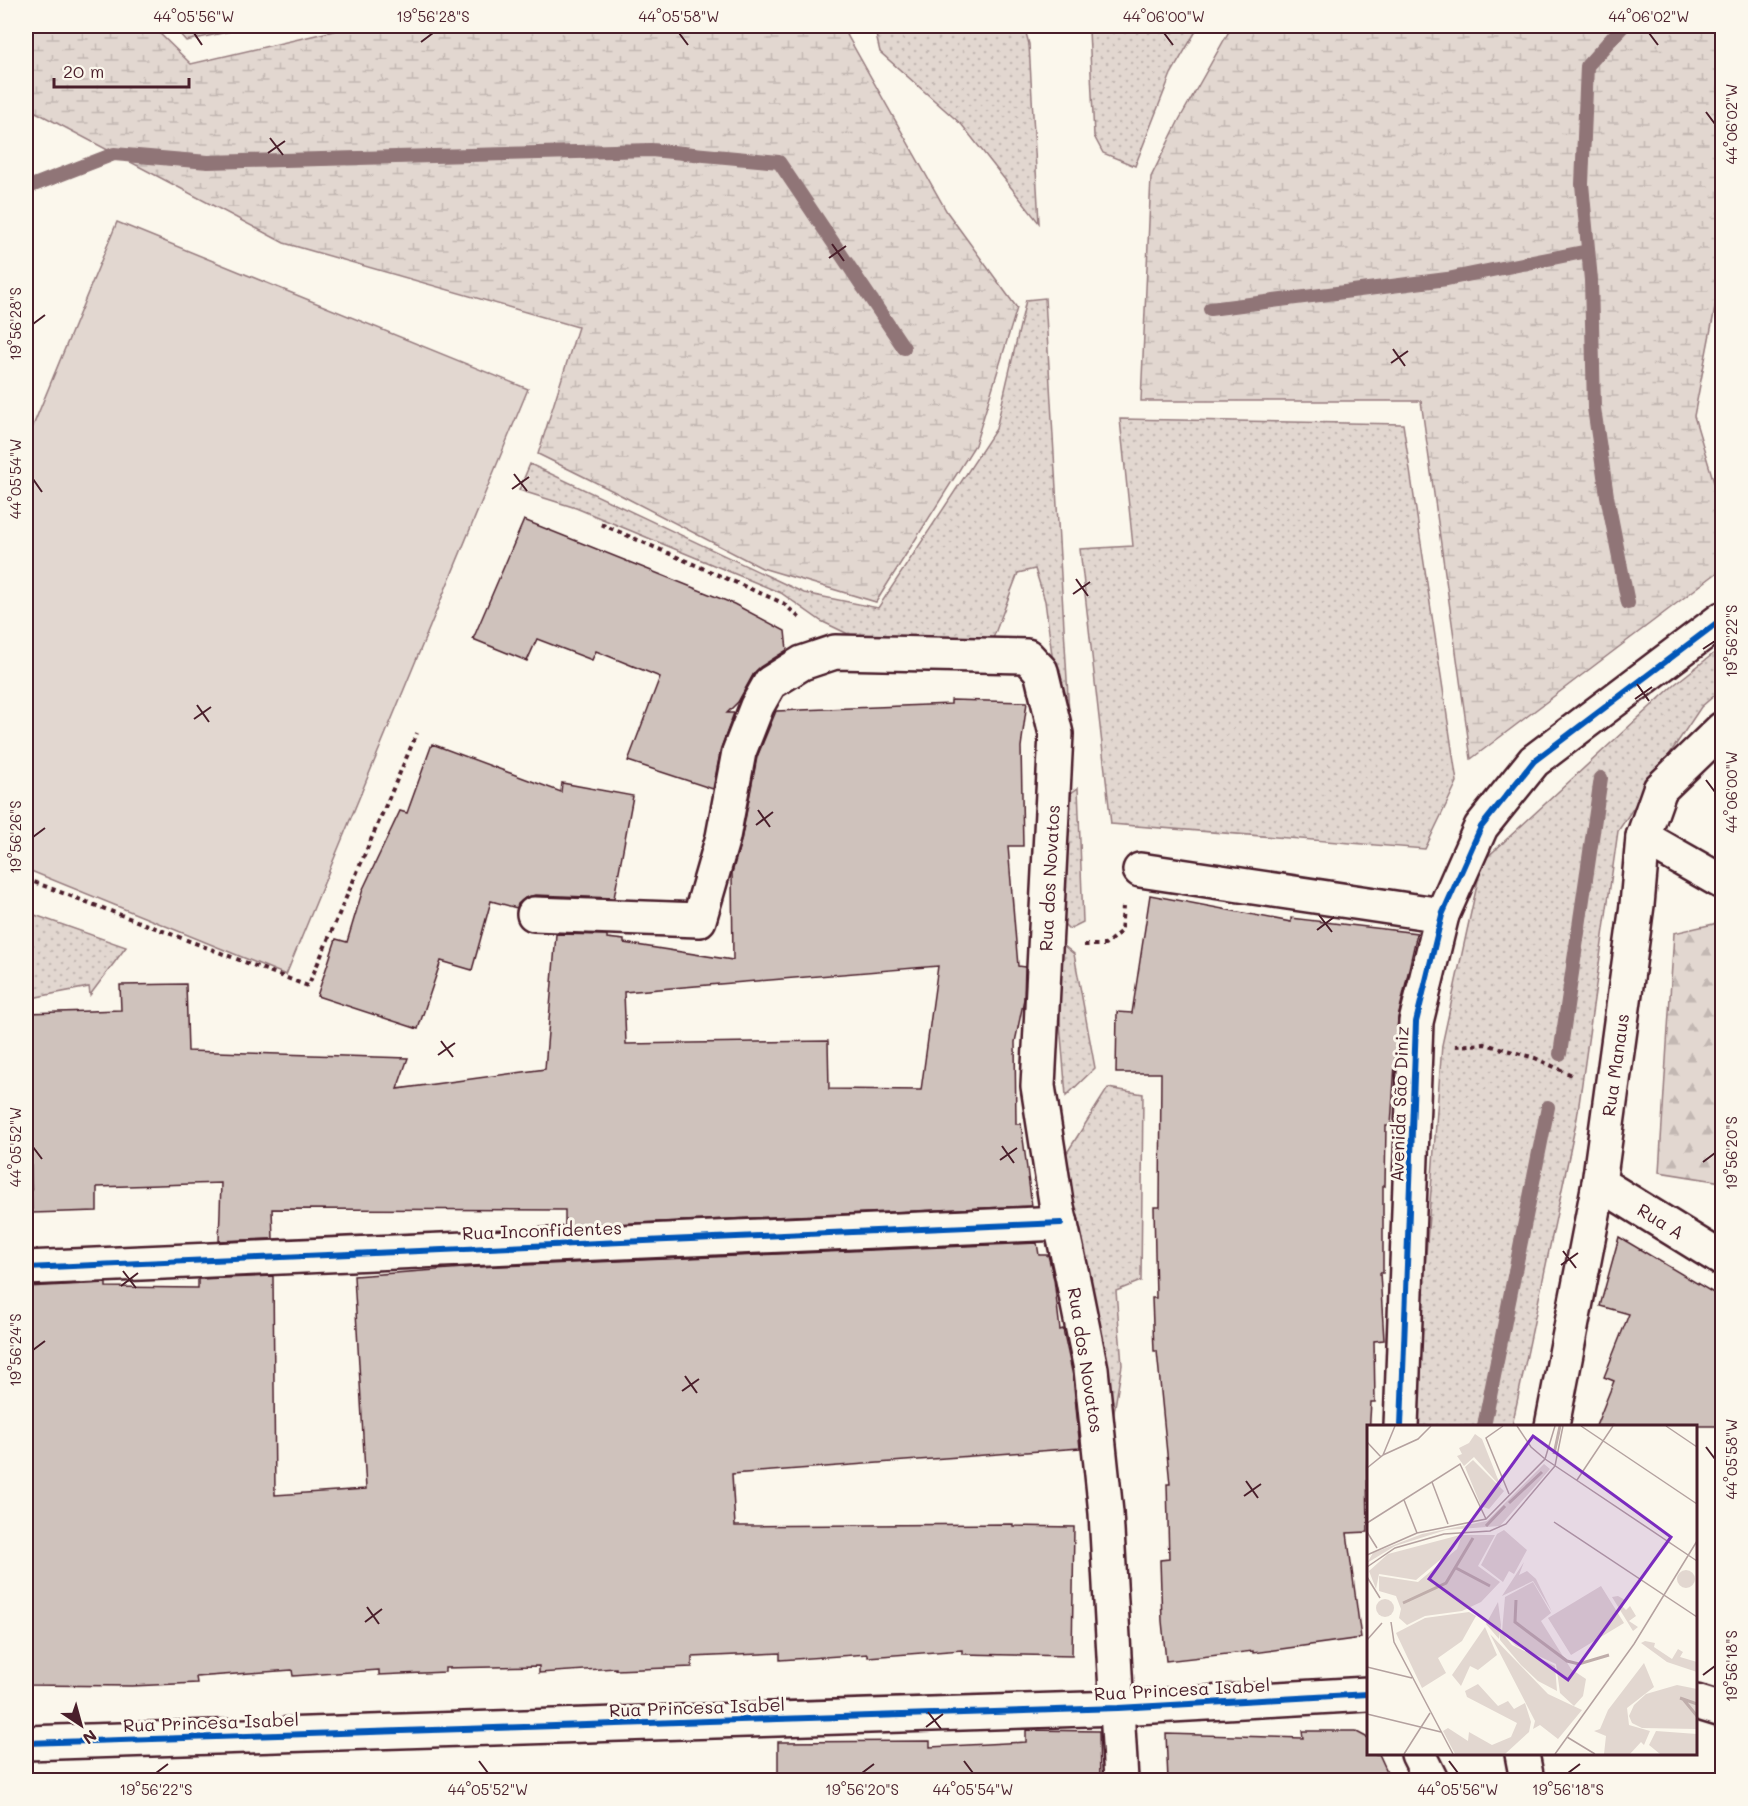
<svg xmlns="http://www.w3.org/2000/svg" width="1748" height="1806" viewBox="0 0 1748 1806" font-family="Mali,sans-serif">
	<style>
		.grass { fill: url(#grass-dots); stroke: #967b7e; stroke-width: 1.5 }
		.forest { fill: url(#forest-firs); stroke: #967b7e; stroke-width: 1.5 }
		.wetland { fill: url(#wetland-marsh); stroke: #967b7e; stroke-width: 1.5 }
		.pitch { fill: #e2d7d0; stroke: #967b7e; stroke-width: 1.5 }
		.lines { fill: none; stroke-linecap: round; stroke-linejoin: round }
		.stream { stroke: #907477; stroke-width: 14 }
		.building { fill: #cfc2bc; stroke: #4a1f2b; stroke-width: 1.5; fill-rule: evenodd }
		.minor-casing { stroke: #4a1f2b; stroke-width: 38 }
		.path { stroke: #4a1f2b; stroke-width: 4; stroke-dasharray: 4.5 4.5; stroke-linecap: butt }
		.minor { stroke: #fbf7ec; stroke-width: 33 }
		.cycleway-casing { stroke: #fbf7ec; stroke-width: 10 }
		.cycleway { stroke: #0057b8; stroke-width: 6 }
		.ticks { fill: none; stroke: #4a1f2b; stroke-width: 2 }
		.labels { text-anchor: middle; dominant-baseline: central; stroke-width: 6; stroke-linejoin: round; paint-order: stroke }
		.street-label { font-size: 18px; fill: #4a1f2b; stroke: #fbf7ec }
		.inset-river { fill: none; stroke: #bfadaa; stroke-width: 3 }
		.inset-road { fill: none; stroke: #b4a19f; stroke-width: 1.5 }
		.view { fill: #7b2cbf; fill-opacity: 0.15; stroke: #7b2cbf; stroke-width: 3 }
		.inset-edge { fill: none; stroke: #4a1f2b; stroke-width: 3 }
		.neatline { fill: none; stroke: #4a1f2b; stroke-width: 2 }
		.ticks-label { font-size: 15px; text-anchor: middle; fill: #4a1f2b }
	</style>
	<defs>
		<pattern id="grass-dots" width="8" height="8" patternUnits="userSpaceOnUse" patternTransform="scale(1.5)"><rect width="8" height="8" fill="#e2d7d0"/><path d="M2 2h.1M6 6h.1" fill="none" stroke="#c3b8b3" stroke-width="1.8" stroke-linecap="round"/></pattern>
		<pattern id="forest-firs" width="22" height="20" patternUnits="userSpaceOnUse" patternTransform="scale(1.5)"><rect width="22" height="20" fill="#e2d7d0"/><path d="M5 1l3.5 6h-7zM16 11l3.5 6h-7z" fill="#c3b8b3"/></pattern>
		<pattern id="wetland-marsh" width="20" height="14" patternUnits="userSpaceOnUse" patternTransform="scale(1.5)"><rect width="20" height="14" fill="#e2d7d0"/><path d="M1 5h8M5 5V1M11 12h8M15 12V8" fill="none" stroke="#c3b8b3"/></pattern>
	</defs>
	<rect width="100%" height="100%" fill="#fbf7ec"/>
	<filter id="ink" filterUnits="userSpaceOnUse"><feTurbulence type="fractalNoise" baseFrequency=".0167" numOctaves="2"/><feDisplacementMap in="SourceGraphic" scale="12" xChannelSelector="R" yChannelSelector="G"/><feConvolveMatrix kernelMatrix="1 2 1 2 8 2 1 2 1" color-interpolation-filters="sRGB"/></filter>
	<g filter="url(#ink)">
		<g class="grass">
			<path d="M173,26h81l-68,15z"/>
			<path d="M874,26h150l5,18 10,179 -77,-98 -82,-73z"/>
			<path d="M1103,26h96l-28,48 -36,92 -32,-13 -9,-17 -5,-106z"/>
			<path d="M1045,298l24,416 -9,2 -15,-115 -10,-32 -17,4 -29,76 -74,-12 -46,7 -48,-23 -40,-28 -205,-85 -57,-18 11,-26 274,129 74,15 118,-179 30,-129z"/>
			<path d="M1120,419l283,5 54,358 -32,67 -314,-25 -31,-275 53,-3z"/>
			<path d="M1722,647v42l-21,18 -83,124 -41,287 -65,308h-99l29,-381 40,-183 193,-178z"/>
			<path d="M1078,788l5,134 -14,7 -14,-14 8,-116z"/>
			<path d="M29,913l97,34 -36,48 -1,-8 -63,12v-84z"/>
			<path d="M1053,937l21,17 21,114 -29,28z"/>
			<path d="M1108,1088l35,6 -2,187 -25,10 6,74 -9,53 -50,-259z"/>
		</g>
		<path class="forest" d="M1722,922v260l-63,-10 15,-239z"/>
		<g class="wetland">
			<path d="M26,26h126l39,38 164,-38h487l105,186 70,96 -42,137 -99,157 -114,-34 -153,-79 -71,-35 40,-127 -294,-84 -252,-133h-6z"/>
			<path d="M1232,26h490v246l-28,144 28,93v60l-251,190 -50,-358h-280l10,-224 28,-57z"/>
		</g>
		<path class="pitch" d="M117,222l411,167 -242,586 -260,-106v-426z"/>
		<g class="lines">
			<g class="stream">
				<path d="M1623,26l-36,40 -5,118 9,96 3,128 13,88 21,107"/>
				<path d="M26,188l88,-34 94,8 443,-12 128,12 125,186"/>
				<path d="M1210,309l237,-30 141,-28"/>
				<path d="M1560,1054l41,-276"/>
				<path d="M1484,1426l64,-319"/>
			</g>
		</g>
		<g class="building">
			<path d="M524,520l210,84 51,27 2,19 -27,17 -6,6 -16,29 -11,11h7l-13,35 -8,41 -85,-28 32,-84 -64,-26 -4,9 -55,-21 -10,22 -54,-22z"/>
			<path d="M951,700l76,2 -6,45 2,99h-15l10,120 7,1 -1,32 -9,43 1,82h5l11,82 -467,20v-16l-293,-1 1,30 -54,2 2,-58 -124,4v24l-65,2 -5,-200 94,-3 -1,-25 66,-1 2,67 220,7 -11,31 148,-20 11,-135 51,1v3l17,2v3l109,17 -1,-87 9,-32 16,-84 19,-46 175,-7zM938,966l-17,124 -92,-1 -1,-48 -202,3 -2,-52z"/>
			<path d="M432,744l129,48 1,-9 71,13 -19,102 -79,-3 -10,3 -7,6 -1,4 -26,-7 -19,69 -31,-9 -23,68 -101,-33 19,-57 11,3 16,-53 37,-78 7,2z"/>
			<path d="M1150,895l141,27v-4l126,15 -19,85 -7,108h-5l-1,60 -2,-1v88h-3l4,67 -10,1 1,61h-4l-4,66 1,64 -21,1 14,105 -108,15v-2l-87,10 -4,-40 -2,-61 9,-1 -2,-75h3l-13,-133h-3l-2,-53h4l-2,-91h6l1,-134h-45l1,-61 15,1z"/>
			<path d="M1619,1237l103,61v128h-126l18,-45 -10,-4 25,-63 -29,-8z"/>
			<path d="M1037,1243l2,12h9l6,24 6,51 3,-1 10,47 7,72 -348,26 3,52 278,-2v2l61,1 -2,129 -110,-2v-4l-94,7v-3l-88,6v-7l-88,4v10l-76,3v-2l-77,5v-7l-94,2v4l-66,3v-5l-86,6 -1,-6 -96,7 1,6 -65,3 -106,-1v-398l80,-4v4l92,1v-9l75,-3 2,219 91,-6 -12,-213 123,-9z"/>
			<path d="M1026,1730l73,1 1,49h-322v-38l152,-1v6l96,-5z"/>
			<path d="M1302,1731h53l13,7v16h11l12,26h-223l-2,-46 137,4z"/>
		</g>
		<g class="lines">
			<defs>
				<g id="minor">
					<path d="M1643,837l79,45"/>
					<path d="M1140,870l302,45"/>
					<path d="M534,914l165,6 24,-83 16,-85 18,-46 13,-23 32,-20 33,-11 192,4 14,15 15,63 -18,352 18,116 16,73 19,94 15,144 15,267"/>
					<path d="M1599,1183l123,76"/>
					<path d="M26,1268l1035,-45"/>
					<path d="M1401,1426l15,-404 26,-107 39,-88 53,-66 188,-142"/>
					<path d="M1552,1426l47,-243 38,-278 6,-68 17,-48 62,-60"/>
					<path d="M1696,1702l26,8"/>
					<path d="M26,1743l1092,-35 250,-14"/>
					<path d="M1418,1754l13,26"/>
					<path d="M1522,1754l5,26"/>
				</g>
			</defs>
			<use href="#minor" class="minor-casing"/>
			<g class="path">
				<path d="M601,524l182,79 19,17"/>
				<path d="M26,879l282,107 109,-253"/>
				<path d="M1084,945h21l16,-14 2,-24"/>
				<path d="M1455,1046l30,-2 50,14 39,18"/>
			</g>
			<use href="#minor" class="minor"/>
			<defs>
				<g id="cycleway">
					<path d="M26,1268l1035,-45"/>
					<path d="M1401,1426l15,-404 26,-107 39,-88 53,-66 188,-142"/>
					<path d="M26,1743l1092,-35 250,-14"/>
				</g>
			</defs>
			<use href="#cycleway" class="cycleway-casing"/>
			<use href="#cycleway" class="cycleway"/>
		</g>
	</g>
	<path class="ticks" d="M194,33l8,12M679,33l9,12M1164,33l9,12M1649,33l9,12M421,42l12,-9M1706,112l9,12M270,138l13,17M268,153l17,-12M832,244l12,17M829,258l17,-12M33,324l12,-9M1393,349l12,17M1391,363l17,-12M514,474l13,17M33,479l9,13M512,489l17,-12M1076,579l12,17M1073,594l17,-12M1703,649l12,-8M1637,684l12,17M1635,699l17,-12M197,705l12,17M194,719l17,-12M1706,780l9,12M758,810l12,17M756,825l17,-13M33,837l12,-9M1319,915l13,17M1317,930l17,-13M441,1041l12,16M438,1055l17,-12M1002,1146l12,17M33,1147l9,12M1000,1160l17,-12M1703,1162l12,-9M1563,1251l13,17M1561,1265l17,-12M123,1271l13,17M121,1286l17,-13M33,1350l12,-9M685,1376l12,17M682,1391l17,-12M1706,1447l9,12M1246,1481l12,17M1244,1496l17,-12M367,1607l12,17M365,1622l17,-13M1703,1675l12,-9M928,1712l13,17M926,1727l17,-13M479,1761l9,12M964,1761l9,12M1449,1761l9,12M156,1773l12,-9M862,1773l12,-9M1568,1773l12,-9"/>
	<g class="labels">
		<g class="street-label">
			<text transform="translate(1049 878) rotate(-87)">Rua dos Novatos</text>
			<text transform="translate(1615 1065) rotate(-82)">Rua Manaus</text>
			<text transform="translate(1399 1104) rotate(-88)">Avenida São Diniz</text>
			<text transform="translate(1661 1221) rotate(32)">Rua A</text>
			<text transform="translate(542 1230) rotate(-2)">Rua Inconfidentes</text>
			<text transform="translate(1086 1360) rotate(81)">Rua dos Novatos</text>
			<text transform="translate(1182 1689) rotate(-3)">Rua Princesa Isabel</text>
			<text transform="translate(697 1707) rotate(-2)">Rua Princesa Isabel</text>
			<text transform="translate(211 1722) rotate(-2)">Rua Princesa Isabel</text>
		</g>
	</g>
	<g transform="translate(1367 1425)">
		<rect width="330" height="330" fill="#fbf7ec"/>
		<path d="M108,9l7,5 19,48 -27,-30 -10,9 -7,-10 5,-2 -3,-6 10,-5zM177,39l6,5 -50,57 -54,4 -51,16 -28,17 6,-10 49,-19 65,-13zM137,105l23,20 -13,24 -5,-3 -6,11 -22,-17 16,-31zM93,110l-7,14 -37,31 -37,-6 -3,15 -7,-18 19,-17zM157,137l-5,13 8,-4 9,8 16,33 -19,-31 -31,15zM251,171l7,4 -3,6 4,4 4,-4 6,10 -7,5 9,6 -5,4 -21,-34zM131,177l3,23 -2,14 -13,-15zM102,187l7,4 -14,25 -24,17 8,15 -24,15 -26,-55 29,-15zM118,202l12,28 -19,15 -8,-4 -9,20 -9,-11zM133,205l12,15 43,21 2,25 -19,-10 -17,-16 -21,-25zM123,209l58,60 34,16 -24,29 -18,-14 -7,4 2,-8zM278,216l10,2 -1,4 18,12 6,-10 5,3 -3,5 17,5v10l-30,-10 -26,-19zM111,259l20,22 10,-5 6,8 11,-6 6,19 -2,10 -24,22h-50l-12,-23 5,-3 20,13 1,-9 23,13 19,-8 6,-14 -50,-26 -2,-6zM289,306l41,3v20h-37l-11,-9z" fill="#e2d7d0"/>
		<path d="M106,35l31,31 -15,18 -8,-3 -16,-39zM277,238l10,24 -27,21 2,17 21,6 -6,14 -3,-3 -11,12h-26l2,-18 -12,-5 6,-2 8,-19z" fill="#e2d7d0"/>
		<path d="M95,110h33l-17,31 22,16 -19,20 -19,9 -37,5 -18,9 -8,-7 2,-9 -5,-13 -17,-5v-15l39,6 39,-33zM166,157l18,31 -10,8 30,48 15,10 -3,17 -9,10 -14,-13 -4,-29 -40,-18 -14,-14 3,-35zM310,260l20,4v40l-55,-1 -10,-5 -3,-7 5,-11 12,-11z" fill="#e2d7d0"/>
		<path d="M9 183a9 9 0 1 1 18 0a9 9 0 1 1-18 0Z" fill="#e2d7d0"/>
		<path d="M310 154a9 9 0 1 1 18 0a9 9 0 1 1-18 0ZM234,161l23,37 -53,32 -23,-37z" fill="#e2d7d0"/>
		<path class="inset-river" d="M187,29l6,-28M142,78l33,-31M119,101l19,-20M89,143l34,18M149,175l-1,22 52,39 12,3 30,-9M36,178l43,-20 27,-45M313,273l17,6M316,274l14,17"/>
		<path class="inset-road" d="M136,1l-17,12 23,56M150,1l14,21 14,12 152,102M214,1l116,78M299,1l31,21M0,17l14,15M16,30l35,-16 13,-13M0,43l16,-13 12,-29M210,55l36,-54M65,57l16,42M37,75l13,33M187,97l143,95M0,98l93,-59 26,55M0,107l10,16M0,130l50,-22 69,-14 59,-60 10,-33M0,142l28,-19 49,-14 46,-3 16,-7 49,-58 8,-40M0,152l13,21M24,197l3,20 59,112M0,215l15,-17M0,242l45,11M0,289l74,18M200,312l28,17M37,329l26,-41M188,329l79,-110 63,-103"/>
		<path class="view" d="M166,11l138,101 -103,143 -139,-101z"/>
		<rect width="330" height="330" class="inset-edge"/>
	</g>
	<rect width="1748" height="1806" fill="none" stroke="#fbf7ec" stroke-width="66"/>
	<g transform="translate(81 1725) rotate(144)" stroke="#fbf7ec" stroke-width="4.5" paint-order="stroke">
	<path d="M0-4.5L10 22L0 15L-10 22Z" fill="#4a1f2b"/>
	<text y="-9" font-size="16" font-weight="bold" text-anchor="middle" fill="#4a1f2b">N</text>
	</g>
	<path d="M54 78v9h135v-9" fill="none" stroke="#4a1f2b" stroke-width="3"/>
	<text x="63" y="78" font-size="18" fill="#4a1f2b" stroke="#fbf7ec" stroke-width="4.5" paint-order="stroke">20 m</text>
	<rect x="33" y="33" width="1682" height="1740" class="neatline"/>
	<g class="ticks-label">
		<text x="194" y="22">44°05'56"W</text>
		<text x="433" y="22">19°56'28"S</text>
		<text x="679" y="22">44°05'58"W</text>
		<text x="1164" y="22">44°06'00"W</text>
		<text x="1649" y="22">44°06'02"W</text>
		<text transform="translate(1732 124) rotate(-90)" y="5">44°06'02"W</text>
		<text transform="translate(16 324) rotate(-90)" y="5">19°56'28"S</text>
		<text transform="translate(16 479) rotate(-90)" y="5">44°05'54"W</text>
		<text transform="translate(1732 641) rotate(-90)" y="5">19°56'22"S</text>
		<text transform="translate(1732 792) rotate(-90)" y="5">44°06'00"W</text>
		<text transform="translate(16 837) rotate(-90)" y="5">19°56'26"S</text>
		<text transform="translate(16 1147) rotate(-90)" y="5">44°05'52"W</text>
		<text transform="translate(1732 1153) rotate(-90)" y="5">19°56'20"S</text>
		<text transform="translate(16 1350) rotate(-90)" y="5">19°56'24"S</text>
		<text transform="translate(1732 1459) rotate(-90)" y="5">44°05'58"W</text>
		<text transform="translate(1732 1666) rotate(-90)" y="5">19°56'18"S</text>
		<text x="156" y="1795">19°56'22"S</text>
		<text x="488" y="1795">44°05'52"W</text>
		<text x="862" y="1795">19°56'20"S</text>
		<text x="973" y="1795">44°05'54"W</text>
		<text x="1458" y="1795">44°05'56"W</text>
		<text x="1568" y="1795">19°56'18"S</text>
	</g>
</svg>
